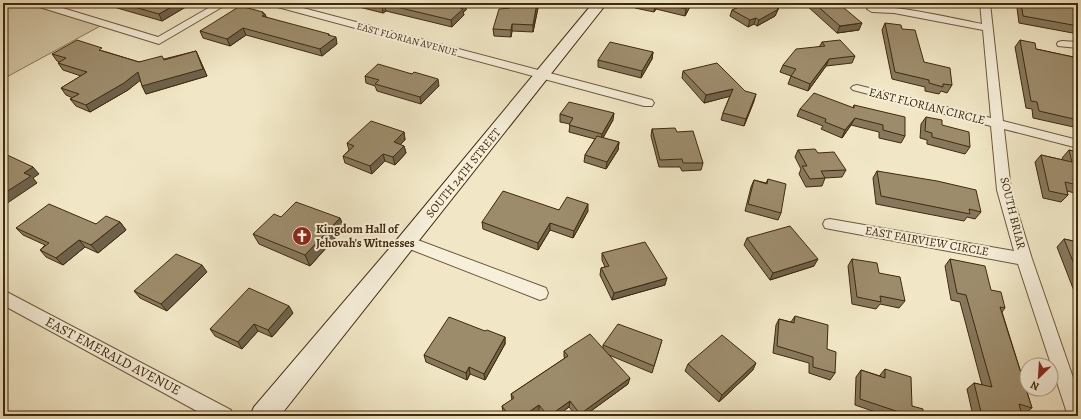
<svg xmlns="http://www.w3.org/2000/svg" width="1081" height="419" viewBox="0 0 1081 419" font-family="Alegreya,serif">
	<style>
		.green { fill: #d3c7a6; stroke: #8a7858 }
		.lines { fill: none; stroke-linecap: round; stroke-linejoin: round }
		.street-casing { stroke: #6d593a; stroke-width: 2 }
		.secondary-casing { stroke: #412a0b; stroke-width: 2 }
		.street { fill: #f6efda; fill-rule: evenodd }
		.secondary { fill: #f6efda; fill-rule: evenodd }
		.wall { fill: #87785d; stroke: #412a0b }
		.shaded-wall { fill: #6e624c; stroke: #412a0b }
		.building { fill: #9d8c6c; stroke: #412a0b }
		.labels { text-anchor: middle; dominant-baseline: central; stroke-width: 4; stroke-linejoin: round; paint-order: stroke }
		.far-street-label { font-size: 10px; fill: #412a0b; stroke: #f6efda }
		.street-label { font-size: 12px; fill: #412a0b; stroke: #f6efda }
		.poi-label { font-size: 12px; font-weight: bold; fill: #412a0b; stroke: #f6efda; text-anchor: start }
		.near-street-label { font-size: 14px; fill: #412a0b; stroke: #f6efda }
	</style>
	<rect width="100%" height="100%" fill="#f1e7c6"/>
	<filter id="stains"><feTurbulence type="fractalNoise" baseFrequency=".005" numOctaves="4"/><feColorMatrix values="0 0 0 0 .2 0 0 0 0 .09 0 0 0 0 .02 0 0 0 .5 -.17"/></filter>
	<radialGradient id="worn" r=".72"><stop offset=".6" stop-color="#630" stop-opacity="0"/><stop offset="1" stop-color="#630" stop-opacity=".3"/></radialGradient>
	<path class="green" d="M3,3h33l68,21 -101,55z"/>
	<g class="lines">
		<defs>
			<g id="street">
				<path d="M31,3h15l112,34 59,-34h12l-70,41 -126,-39z"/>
				<path d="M268,3h16l368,97 2,3 -2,3h-8l-374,-101z"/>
				<path d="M980,3h10l13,118 75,19v8l-74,-19 7,61 21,69 46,133v24h-10l-50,-152 -188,-35 -5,-1 -2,-4 2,-4 5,-1 184,32 -17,-61 -6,-64 -138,-36 -2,-2 2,-2 4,-1 134,33 -8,-88 -89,-17 -22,-1 -5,-3c8,-9 99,12 115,15z"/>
				<path d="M1062,41l16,1v6l-20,-2 -1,-2 1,-2z"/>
				<path d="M407,236l139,52 2,5 -2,5 -6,2 -138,-54 -2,-4 2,-4z"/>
				<path d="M3,290l228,120 2,6h-27l-203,-111z"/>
			</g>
			<path id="secondary" d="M593,3h14l-327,413h-30l4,-9 146,-171z"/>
		</defs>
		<use href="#street" class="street-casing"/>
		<use href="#secondary" class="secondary-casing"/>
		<use href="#street" class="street"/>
		<use href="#secondary" class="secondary"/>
	</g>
	<g class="wall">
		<path d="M100,3h88l1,2 -27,16z"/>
		<path d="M347,3h119v7l-3,2 1,3 -12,12 -66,-16 -3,2 -36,-9z"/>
		<path d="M515,3h24l-6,29 -21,-1 -1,6 -17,-1 -1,-7 17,-21z"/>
		<path d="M543,3h14l-2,3z"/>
		<path d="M636,3h56l-7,13 -29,-7 -2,3 -19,-4z"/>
		<path d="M738,3h43l-6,13 -18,10 -3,-2 -6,3 -18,-11 2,-6 5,-2z"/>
		<path d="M806,3h32l21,27 -22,3 -31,-28z"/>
		<path d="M920,3h20l-2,3z"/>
		<path d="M1020,3l16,1 1,-1h15l26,5v26l-59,-11 -2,-15z"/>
		<path d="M264,14l3,4 63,18 7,8 -15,12 -76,-21 -16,11 -27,-8 -3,-7z"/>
		<path d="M885,23l39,39 28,23 -5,8 -6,-2 -2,3 -14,-3v-4l-33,-8 -10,-49z"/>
		<path d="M1020,40l16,9 42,9v70l-45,-10 -1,-9 -6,-1 -11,-61z"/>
		<path d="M822,42l33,14 -3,7 -26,3 -18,25 -20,-7 3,-8 -11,-4 3,-7 37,-19z"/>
		<path d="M103,51l36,11 25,-3 32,-8 11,25 -61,18 -6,-14 -12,10 -38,22 -14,-6 -6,-7 3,-1 -7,-3 -5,-7 20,-12 -18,-6 -5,-7 1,-1 -2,-1 -5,-7z"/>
		<path d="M653,52l-1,7 -11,19 -43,-11v-7z"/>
		<path d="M683,71l71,30 -10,25 -23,-6 2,-7 7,-17 -26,7 -22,-25z"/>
		<path d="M412,74l27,12 -18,18 -44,-13 -2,-5 -9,-3 -1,-7z"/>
		<path d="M854,105l51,31 -4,7 -22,-5v-6l-28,-7 -9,13 -21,-9 2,-3 -26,-10 3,-7 53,-1z"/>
		<path d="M560,114l53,6 -10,18 16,4 -1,8 -12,19 -22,-7 1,-7 10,-16 -26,-7 1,-8 -10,-2z"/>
		<path d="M926,117l16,8 28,22 -5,7 -38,-10v-4l-7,-2 1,-14z"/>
		<path d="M652,129l25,3 26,31 -2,7 -19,1 -2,-4h-21l-8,-31z"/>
		<path d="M404,132l1,8 -5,5 4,1 2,7 -11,12 -10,-4 -13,13 -27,-11 -2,-7 6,-6 -2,-7z"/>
		<path d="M798,150l20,3 28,17 -4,7 -17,1 -3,8 -16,1 -7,-13 2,-5 -6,-12z"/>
		<path d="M1069,150l9,2v42l-11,-3 1,4 -7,7 -18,-4 -8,-36 6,-7 22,5 -1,-2z"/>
		<path d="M877,171l104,41 -6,7 -8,-2 -3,4 -88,-17 -3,-26z"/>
		<path d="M768,179l13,34 -3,7 -33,-9 6,-24 3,-7 12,3z"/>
		<path d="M559,210l29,1 -15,27 -23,-8 -12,20 -55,-21 -1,-7z"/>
		<path d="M281,217l59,1 4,10 -34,38 -51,-22 -6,-10z"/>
		<path d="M120,222l6,8 -28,23 -13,-6 -22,18 -17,-8 -6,-7 5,-5 -22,-10 -7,-7 80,-4z"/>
		<path d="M747,238l67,28 -44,14 -26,-35z"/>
		<path d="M1064,239l14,3v54h-2l-19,-49z"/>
		<path d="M602,253l63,32 -53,15 -12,-25 1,-7 4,-1 -3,-7z"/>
		<path d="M852,259l27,14 26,28 -6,7 -19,-4 -4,5 -24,-5 -4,-38z"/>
		<path d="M950,259l41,31 14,18 -3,4 30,96 -8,6 -3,-1 1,3h-49l-6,-27 7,-6 8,2 -22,-83 -9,-2 -6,-34z"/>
		<path d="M207,272l-40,39 -27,-13 -6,-7z"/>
		<path d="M293,313l-21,24 -14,-6 -16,18 -27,-13 -5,-7z"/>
		<path d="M795,316l32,33 8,24 -5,7 -21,-7v-10l-36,-10 3,-28 3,-6 12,3z"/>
		<path d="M485,331l20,6v7l-20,36 -15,-6 -3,6 -41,-18 -2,-7z"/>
		<path d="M662,340l-10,33 -43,-18 19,29 -44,32h-8l-7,-9 -12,9h-14l-4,-5 -7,5h-26l-3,-4 -1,-6 10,-6 -1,-6 54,-36 -1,-1v-6l39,-3v-3z"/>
		<path d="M688,364l65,6 -34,32 -34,-31z"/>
		<path d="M885,369l27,37 11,10h-36l-32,-11 1,-28 5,-7 19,6v-1z"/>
	</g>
	<g class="shaded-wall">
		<path d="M178,3h10l1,2 -27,16 -3,-7z"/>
		<path d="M466,3v7l-3,2 1,3 -12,12 -1,-7 9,-12z"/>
		<path d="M537,3h2l-6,29v-7z"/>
		<path d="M657,3l-1,6 -2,3 1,-7z"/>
		<path d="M690,3h2l-7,13 1,-7z"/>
		<path d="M780,3h1l-6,13 -18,10 2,-6z"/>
		<path d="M384,4l2,7 -3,2 -1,-7z"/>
		<path d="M263,12l1,3 1,-1 3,7 -6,-5v-3z"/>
		<path d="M756,18l-2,6 -6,3 2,-7z"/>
		<path d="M862,23l-3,7 -22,3 3,-7z"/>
		<path d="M512,24v7l-1,6v-7z"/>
		<path d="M243,28l3,7 -16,11 -3,-7z"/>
		<path d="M329,34l2,7 5,-4 1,7 -15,12 -2,-7 8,-14z"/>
		<path d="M196,51l11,25 -61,18 -4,-8z"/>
		<path d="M653,52l-1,7 -11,19 1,-7z"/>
		<path d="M829,59l-3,7 -18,25 2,-7z"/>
		<path d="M138,72l4,7 -14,11 -38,22 -4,-7z"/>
		<path d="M438,79l1,7 -18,18 -1,-7z"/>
		<path d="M733,89l-2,7 -27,7 2,-8z"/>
		<path d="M756,94l-2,7 -10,25 2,-7z"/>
		<path d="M614,113l-1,7 -12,21 1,-7z"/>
		<path d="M855,118l-4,7 -9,13 3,-8z"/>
		<path d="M404,132l1,8 -10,10 -1,-8z"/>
		<path d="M619,142l-1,8 -12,19 1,-7z"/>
		<path d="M404,146l2,7 -11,12 -2,-8z"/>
		<path d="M383,154l2,7 -13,13 -2,-8z"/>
		<path d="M33,167l6,7 -6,4 4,5 -34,23v-12l21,-21z"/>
		<path d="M588,204v7l-15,27 1,-7z"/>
		<path d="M340,218l4,10 -34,38 -5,-11z"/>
		<path d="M120,222l6,8 -28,23 -7,-8z"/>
		<path d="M550,223v7l-12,20v-7z"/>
		<path d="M79,240l6,7 -22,18 -7,-7z"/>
		<path d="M818,259l-4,7 -44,14 3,-7z"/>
		<path d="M202,265l5,7 -40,39 -6,-7z"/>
		<path d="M667,278l-2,7 -53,15 2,-7z"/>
		<path d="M289,306l4,7 -21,24 -4,-7z"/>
		<path d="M254,324l4,7 -16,18 -4,-7z"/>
		<path d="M505,337v7l-20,36 -1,-6z"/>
		<path d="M756,363l-3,7 -34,32 3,-7z"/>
		<path d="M469,367l1,7 -3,6 -1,-7z"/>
		<path d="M630,378l-2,6 -44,32h-5l1,-2z"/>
		<path d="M570,401l-1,6 -12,9h-8z"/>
		<path d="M539,405v6l-7,5h-9z"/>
	</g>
	<g class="building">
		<path d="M120,3h58l-19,11z"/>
		<path d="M370,3h96l-6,5 3,1 -12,11 -67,-16 -2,2z"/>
		<path d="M515,3h22l-4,22 -21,-1 -1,6 -18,-1 6,-20 11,-1z"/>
		<path d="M645,3h12l-2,2z"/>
		<path d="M658,3h32l-4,6z"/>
		<path d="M738,3h42l-3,7 -18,10 -3,-2 -6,2 -18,-10 10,-4z"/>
		<path d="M814,3h24l24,20 -22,3z"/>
		<path d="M1021,3h8l10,2v-2h13l26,5v18l-55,-10z"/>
		<path d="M240,6l23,6 -1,1 3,1 -3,2 67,18 -1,1 8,2 -16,12 -77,-21 -16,11 -27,-8z"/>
		<path d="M885,23l16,2 1,4 13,1 9,32 26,6 2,17 -9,-1v3l-14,-4v-3l-34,-8z"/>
		<path d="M77,40l25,8 -3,2 40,12 23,-6 2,4 32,-9 7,18 -61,17 -4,-14 -14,11 -38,22 -16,-6 9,-5 -18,-6 26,-16 -29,-9 8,-5 -14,-4z"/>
		<path d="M840,40l15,16 -26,3 -19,25 -19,-8 5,-7 -13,-4 13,-16 29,-3 -3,-4z"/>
		<path d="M1020,40l15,3 1,6 42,9v62l-39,-9 -2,-9 -6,-1z"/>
		<path d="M610,42l43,10 -11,19 -44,-11z"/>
		<path d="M717,63l28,28 11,3 -10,25 -23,-6 10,-24 -27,6 -23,-24z"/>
		<path d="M378,64l34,10 2,-2 24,7 -18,18 -45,-13 4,-4 -14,-4z"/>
		<path d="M814,93l40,15v-3l51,12v19l-22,-6v-5l-28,-7 -10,12 -20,-8 1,-3 -26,-10z"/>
		<path d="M569,102l45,11 -12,21 -33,-9 4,-7 -13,-4z"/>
		<path d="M926,117l16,3v5l27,7 1,15 -38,-10v-4l-7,-2z"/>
		<path d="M371,121l33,11 -10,10 10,4 -11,11 -10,-3 -13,12 -27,-10 11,-10 -7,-3z"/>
		<path d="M675,128l2,4 16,-1 10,32h-20l-1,-4 -22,1 -8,-31z"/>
		<path d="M597,136l22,6 -12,20 -22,-7z"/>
		<path d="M815,149l3,4 16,-1 12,18 -25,1 4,7 -15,1 -8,-13h5l-9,-16z"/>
		<path d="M1069,150l9,2v33l-13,-3 3,13 -19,-4 -8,-36 31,7z"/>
		<path d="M3,153l30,14 -9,6 7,3 -28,18z"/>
		<path d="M877,171l60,10 39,9 5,22 -12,-3 1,5 -89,-18z"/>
		<path d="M768,179l18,5 -5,29 -33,-9 6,-24 13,4z"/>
		<path d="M503,191l56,19 8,-13 21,7 -14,27 -24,-8 -12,20 -56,-21z"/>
		<path d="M296,202l44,16 -35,37 -52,-21 21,-20 7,3z"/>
		<path d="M49,204l47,20 10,-8 14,6 -29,23 -12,-5 -23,18 -16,-8 9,-7 -33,-15z"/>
		<path d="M790,226l28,33 -45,14 -26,-35z"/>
		<path d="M1064,239l14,3v32z"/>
		<path d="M645,242l22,36 -53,15 -13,-25 8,-2 -7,-13z"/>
		<path d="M176,254l26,11 -41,39 -27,-13z"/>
		<path d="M852,259l25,4 2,10 21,4 5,24 -25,-5 1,6 -24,-5z"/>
		<path d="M950,259l35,7 6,24 10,2 4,16 -5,-1 32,101 -13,-4 3,12h-40l-8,-33 18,4 -26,-92 -9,-2z"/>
		<path d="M249,288l40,18 -21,24 -14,-6 -16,18 -28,-13z"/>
		<path d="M795,316l33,9 -1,24 9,3 -1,21 -22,-6v-10l-36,-11 2,-27 15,4z"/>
		<path d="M449,317l36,14 2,-1 18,7 -21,37 -15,-7 -3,6 -42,-18z"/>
		<path d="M618,324l44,16 -8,26 -51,-21z"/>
		<path d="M590,334l40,44 -50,36 -10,-13 -21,15h-1l-9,-11 -16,11h-14l-7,-10 12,-8 -3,-4 57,-38 -4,-5z"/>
		<path d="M722,335l34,28 -34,32 -34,-31z"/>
		<path d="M885,369l26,8 1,29 11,3v7h-24v-4l-39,-13 1,-29 24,8z"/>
	</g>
	<defs>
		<symbol id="church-disc" viewBox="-11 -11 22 22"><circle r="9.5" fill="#8f2418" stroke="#f6efda"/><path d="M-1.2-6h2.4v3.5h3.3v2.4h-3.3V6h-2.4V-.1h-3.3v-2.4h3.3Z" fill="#fff"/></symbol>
	</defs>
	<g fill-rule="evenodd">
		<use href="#church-disc" x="291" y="225" width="22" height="22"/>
	</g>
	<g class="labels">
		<g class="far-street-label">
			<text transform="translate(407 39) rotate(15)">EAST FLORIAN AVENUE</text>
		</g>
		<g class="street-label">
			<text transform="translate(927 106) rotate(14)">EAST FLORIAN CIRCLE</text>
			<text transform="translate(463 173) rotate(-51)">SOUTH 24TH STREET</text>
			<text transform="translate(1013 213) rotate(76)">SOUTH BRIAR</text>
			<text transform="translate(927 241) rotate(10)">EAST FAIRVIEW CIRCLE</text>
		</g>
		<g class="poi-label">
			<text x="316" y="229">Kingdom Hall of<tspan x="316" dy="14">Jehovah's Witnesses</tspan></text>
		</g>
		<g class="near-street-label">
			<text transform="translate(113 356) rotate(28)">EAST EMERALD AVENUE</text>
		</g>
	</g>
	<rect width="1081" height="419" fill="none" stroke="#f1e7c6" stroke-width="16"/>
	<rect x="4" y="4" width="1073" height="411" fill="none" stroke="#412a0b" stroke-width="2"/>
	<rect x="8" y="8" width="1065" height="403" fill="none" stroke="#412a0b"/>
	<g transform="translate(1039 377) rotate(205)"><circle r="19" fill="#f6efda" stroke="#aea087"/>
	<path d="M0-3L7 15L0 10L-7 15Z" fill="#8f2418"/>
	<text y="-6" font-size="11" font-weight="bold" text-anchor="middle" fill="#412a0b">N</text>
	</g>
	<rect width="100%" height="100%" filter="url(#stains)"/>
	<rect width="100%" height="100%" fill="url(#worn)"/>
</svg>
